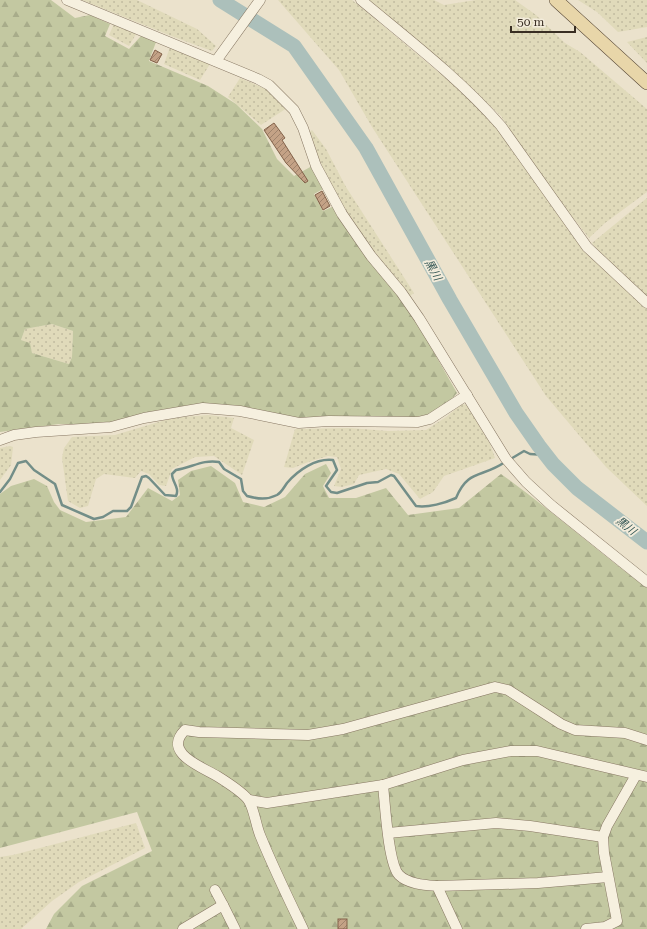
<svg xmlns="http://www.w3.org/2000/svg" width="647" height="929" viewBox="0 0 647 929" font-family="'Roboto Serif','Noto Sans JP',serif">
	<style>
		.farmland { fill: url(#farmland-dots) }
		.forest { fill: url(#forest-firs); fill-rule: evenodd }
		.lines { fill: none; stroke-linecap: round; stroke-linejoin: round }
		.stream { stroke: #738e88; stroke-width: 2.5 }
		.river { stroke: #acc0bb; stroke-width: 15 }
		.building { fill: url(#building-hatch); stroke: #83624a }
		.minor-casing { stroke: #867662; stroke-width: 11 }
		.major-casing { stroke: #554535; stroke-width: 14 }
		.minor { stroke: #f6f0df; stroke-width: 10 }
		.major { stroke: #e8d6a9; stroke-width: 13 }
		.labels { text-anchor: middle; dominant-baseline: central; stroke-width: 3.5; stroke-linejoin: round; paint-order: stroke }
		.water-label { font-size: 11px; font-style: italic; fill: #345755; stroke: #f3ecdb }
	</style>
	<defs>
		<pattern id="farmland-dots" width="8" height="8" patternUnits="userSpaceOnUse"><rect width="8" height="8" fill="#e0daba"/><path d="M2 2h.1M6 6h.1" fill="none" stroke="#c1bba0" stroke-width="1.8" stroke-linecap="round"/></pattern>
		<pattern id="forest-firs" width="22" height="20" patternUnits="userSpaceOnUse"><rect width="22" height="20" fill="#c3c8a1"/><path d="M5 1l3.5 6h-7zM16 11l3.5 6h-7z" fill="#a8ac8a"/></pattern>
		<pattern id="building-hatch" width="6" height="6" patternUnits="userSpaceOnUse"><rect width="6" height="6" fill="#c4a286"/><path d="M-1 1l2-2M0 6l6-6M5 7l2-2" fill="none" stroke="#a0846d"/></pattern>
	</defs>
	<rect width="100%" height="100%" fill="#ebe2cc"/>
	<g class="farmland">
		<path d="M82,0h55l60,29 19,17 -4,5 -38,-14z"/>
		<path d="M278,0h74l22,18 101,85 23,26 88,121 61,59v197l-41,-39 -60,-71 -174,-269 -33,-57z"/>
		<path d="M367,0h67l10,5 32,-5h39l21,15 29,28 15,9 67,57v83l-42,31 -16,15 -44,-56 -44,-66 -44,-41z"/>
		<path d="M578,0h69v27l-29,5 -21,-20z"/>
		<path d="M114,24l22,10 -7,12 -20,-11z"/>
		<path d="M647,37v26l-20,-21z"/>
		<path d="M170,47l40,17 -10,16 -36,-16z"/>
		<path d="M240,78l28,12 19,18 -26,17 -33,-28z"/>
		<path d="M312,130l14,19 20,38 68,106 -4,3 -45,-54 -33,-53 -24,-56z"/>
		<path d="M647,198v99l-52,-50 -3,-4z"/>
		<path d="M52,324l21,7 -1,26 -3,7 -37,-11 -3,-10 -8,-3 4,-11z"/>
		<path d="M462,404l5,1 23,39 5,14 -51,18 -11,16 -13,7 -21,-25 -13,-5 -27,6 -5,9 -12,3 -8,-1 7,-17 -4,-12 -9,-1 -17,5 -18,7 -9,-1 11,-38 54,-1 39,3 38,-1 20,-13z"/>
		<path d="M208,415l26,3 -3,10 23,12 -12,35 -28,-19 -19,1 -23,12 -6,17 -7,-1 -10,-11 -8,-3 -6,7 -31,-4 -8,5 -8,27 -8,2 -12,-7 -6,-43 2,-10 8,-11 43,-2 57,-17z"/>
		<path d="M10,446l3,1 -2,18 -11,15v-32z"/>
		<path d="M136,823l9,25 -66,34 -27,19 -31,28h-21v-72l13,-2z"/>
	</g>
	<g class="forest">
		<path d="M0,0h51l24,18 15,-3 20,9 -5,12 24,13 12,-13 15,6 -7,19 59,25 28,18 26,25 15,30 17,17 18,-10 11,23 -9,5 9,17 11,-5 70,94 53,93 -8,9 -22,13 -28,5 -99,-1 -59,-11 -132,16h-50l-59,8zM52,324l21,7 -1,26 -3,7 -37,-11 -2,-10 -9,-3 4,-11z"/>
		<path d="M326,464l5,9 -8,13 6,12h27l30,-10 22,27 51,-7 42,-34c50,36 96,77 146,114v341h-601l8,-15 28,-28 70,-35 -15,-39 -137,36v-354l11,-8 23,-7 13,7 7,16 6,8 26,12 40,-5 22,-29 24,13 8,-6 -2,-15 13,-9 20,-5 24,17 8,19 21,5 21,-10 20,-23z"/>
	</g>
	<g class="lines">
		<g class="stream">
			<path d="M509,460l15,-9 6,3 16,1"/>
			<path d="M0,492l10,-13 8,-16 8,-2 8,9 21,14 7,21 32,14 9,-2 10,-6h14l4,-4 11,-30 4,-1 3,2 16,17 11,1c4,-8 -4,-14 -4,-22l4,-4c15,-2 27,-11 43,-8l5,7 17,10 2,12 4,5c11,3 20,4 30,-1 5,-3 7,-8 10,-12 11,-13 29,-25 46,-23l4,10 -11,16 5,6 6,1 30,-10 11,-1 13,-7 3,1 22,30c12,2 29,-3 40,-8 12,-29 26,-20 49,-36"/>
		</g>
		<path class="river" d="M220,0l74,46 72,102 84,152 66,113 23,33 14,18 24,24 70,54"/>
	</g>
	<g class="building">
		<path d="M155,50l7,4 -5,9 -7,-3z"/>
		<path d="M274,123l11,15 -3,2 26,41 -3,2 -19,-20 -22,-33z"/>
		<path d="M322,191l8,15 -7,4 -8,-15z"/>
		<rect x="338" y="919" width="9" height="10"/>
	</g>
	<g class="lines">
		<defs>
			<g id="minor">
				<path d="M67,0l191,79 11,6 25,25 9,18 13,38 26,48 29,42 30,36 18,26 87,141 20,23 25,23 96,77"/>
				<path d="M361,0c48,40 99,79 140,126l86,121 60,56"/>
				<path d="M216,61l44,-61"/>
				<path d="M0,440l14,-5 22,-3 75,-5 33,-9 59,-10 37,3 59,12 30,-2 89,1 12,-3 37,-24"/>
				<path d="M383,785c2,18 5,79 16,90 9,9 26,10 38,11l20,43"/>
				<path d="M249,800l18,3 116,-18 80,-25 48,-9h26l110,26"/>
				<path d="M388,833l108,-10 34,3 73,11"/>
				<path d="M437,886l101,-3 70,-6"/>
				<path d="M215,890l8,15"/>
				<path d="M183,929l40,-24 12,24"/>
				<path d="M303,929c-15,-31 -30,-62 -43,-94 -4,-10 -6,-26 -11,-34 -4,-7 -24,-20 -32,-25 -15,-9 -55,-23 -32,-46l14,2 109,3 35,-6 152,-42 13,3 53,34 14,6 50,3 22,7"/>
				<path d="M586,929l19,-2 12,-6 -13,-68 -1,-16 4,-11 29,-51"/>
			</g>
			<path id="major" d="M556,0l91,83"/>
		</defs>
		<use href="#minor" class="minor-casing"/>
		<use href="#major" class="major-casing"/>
		<use href="#minor" class="minor"/>
		<use href="#major" class="major"/>
	</g>
	<g class="labels">
		<g class="water-label">
			<text transform="translate(433 270) rotate(61)">黒川</text>
			<text transform="translate(626 526) rotate(38)">黒川</text>
		</g>
	</g>
	<path d="M511 26v6h64v-6" fill="none" stroke="#392e23" stroke-width="2"/>
	<text x="517" y="26" font-size="12" fill="#392e23" stroke="#f3ecdb" stroke-width="3" paint-order="stroke">50 m</text>
</svg>
